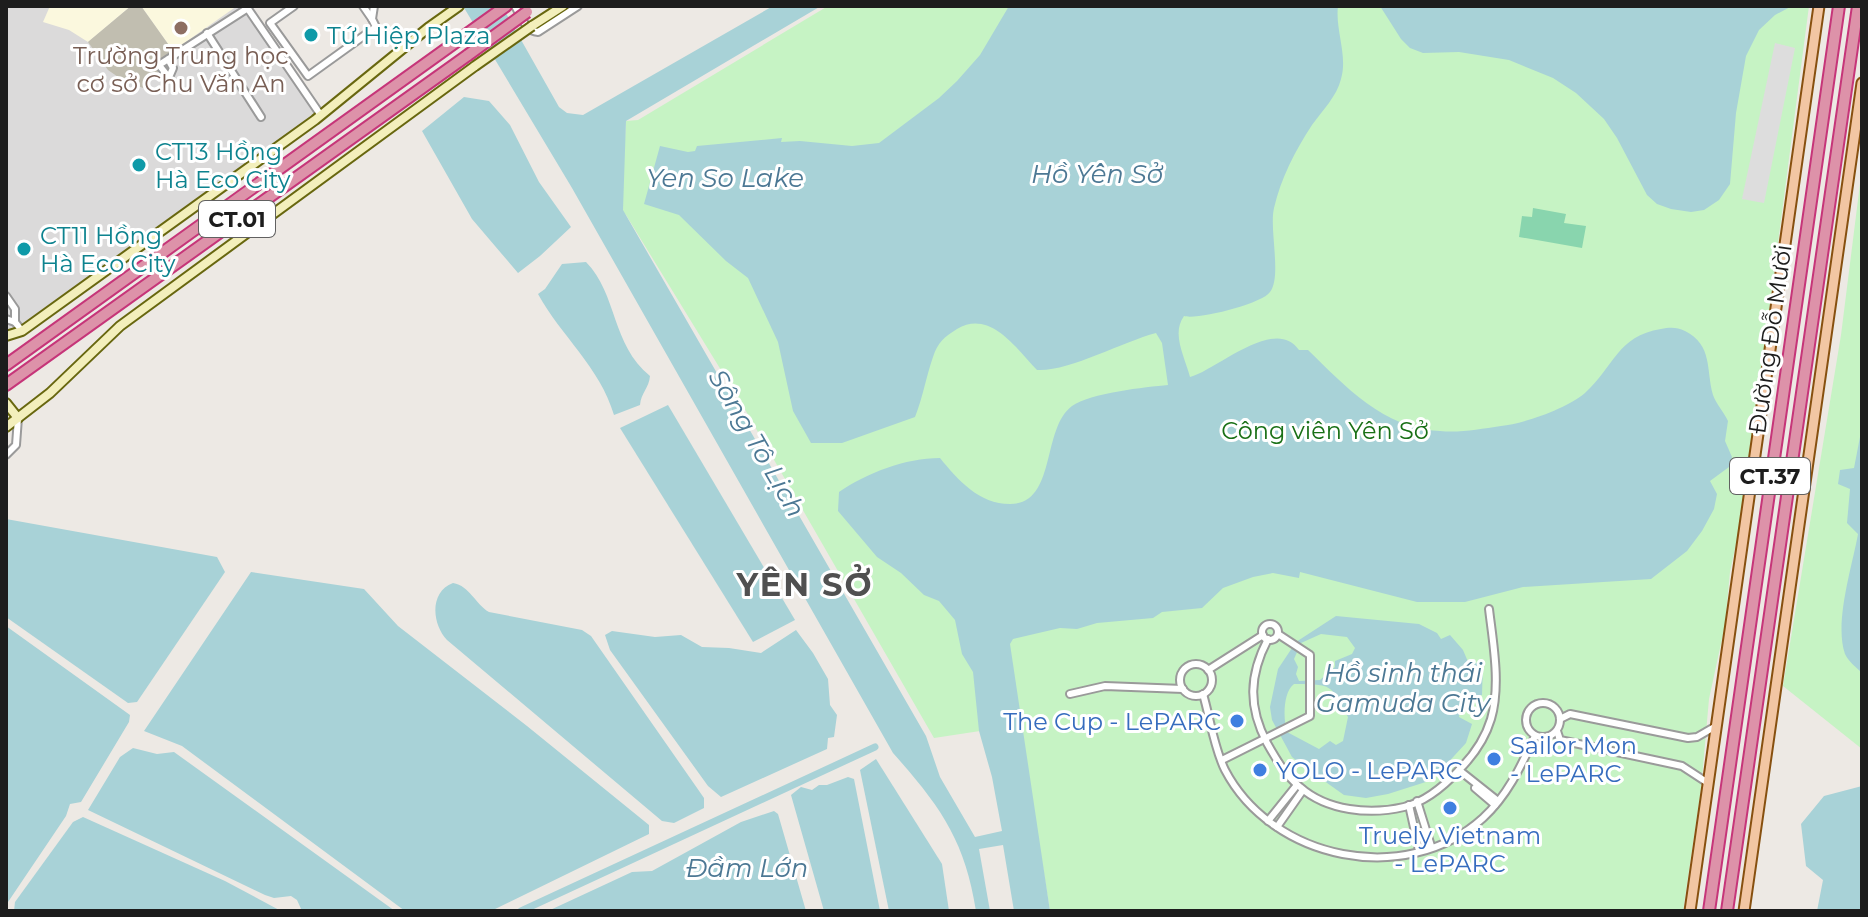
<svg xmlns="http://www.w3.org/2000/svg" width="1868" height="917" viewBox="0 0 1868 917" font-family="Montserrat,sans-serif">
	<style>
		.residential { fill: #dbdada }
		.education { fill: #fbf8de }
		.construction { fill: #c1beb0 }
		.park { fill: #c6f3c4 }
		.pitch { fill: #89d5ae }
		.parking { fill: #ddd }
		.water { fill: #a8d2d7; fill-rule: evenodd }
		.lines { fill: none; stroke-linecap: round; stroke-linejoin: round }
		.canal { stroke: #a8d2d7; stroke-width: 7 }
		.street-casing { stroke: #9a9a9a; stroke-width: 10 }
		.secondary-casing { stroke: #68670f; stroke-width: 12 }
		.primary-casing { stroke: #87500f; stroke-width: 13 }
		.highway-casing { stroke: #c63579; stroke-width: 14 }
		.street { stroke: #fff; stroke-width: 6 }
		.secondary { stroke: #f3efbc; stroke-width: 8 }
		.primary { stroke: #f2c6a3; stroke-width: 9 }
		.highway { stroke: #dd92a9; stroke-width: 10 }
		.secondary-bridge-casing { stroke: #68670f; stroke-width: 12; stroke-linecap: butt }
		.highway-bridge-casing { stroke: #c63579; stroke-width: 14; stroke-linecap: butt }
		.secondary-bridge { stroke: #f3efbc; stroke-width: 8 }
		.highway-bridge { stroke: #dd92a9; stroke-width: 10 }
		.education-dot { fill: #8d6e63; stroke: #fff; stroke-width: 3 }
		.culture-dot { fill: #0f9aa8; stroke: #fff; stroke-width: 3 }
		.shop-dot { fill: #3f7fe0; stroke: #fff; stroke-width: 3 }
		.labels { text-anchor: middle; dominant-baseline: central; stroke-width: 6; stroke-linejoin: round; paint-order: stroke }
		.shield { fill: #fff; stroke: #616161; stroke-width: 2 }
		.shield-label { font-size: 22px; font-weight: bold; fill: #1d1d1d }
		.culture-label { font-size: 24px; fill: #0d838f; stroke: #fff; text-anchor: start }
		.education-label { font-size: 24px; fill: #785e54; stroke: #fff }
		.street-label { font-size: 24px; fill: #1d1d1d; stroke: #fff }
		.park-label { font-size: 24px; fill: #197016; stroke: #fff }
		.shop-label { font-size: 24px; fill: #366cbe; stroke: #fff; text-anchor: start }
		.water-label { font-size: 26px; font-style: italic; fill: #4c7894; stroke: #fff }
		.district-label { font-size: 32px; font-weight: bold; letter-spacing: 2px; fill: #505050; stroke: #fff }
	</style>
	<rect width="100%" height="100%" fill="#ede9e4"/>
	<path class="residential" d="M6,6h234l74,105 -2,6 -305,225z"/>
	<g class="education">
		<path d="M50,6h81l-43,36 -19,-12 -26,-8z"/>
		<path d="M141,6h96l-64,45z"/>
	</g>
	<path class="construction" d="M131,6h10l32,45 -14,9 -1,14 -15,14 -22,-9 -13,-9 -20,-28z"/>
	<g class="park">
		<path d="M828,6h981l-66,504 -13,62 -5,53 -16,74 -8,90 -18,122h-633l-30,-186 -86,13 -191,-332 -117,-191 -5,-4 5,-90 12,-1z"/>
		<path d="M1862,168v581l-79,-63 58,-351z"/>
	</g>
	<path class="pitch" d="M1533,208l33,6 -2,9 22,3 -4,22 -63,-11 3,-21 10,1z"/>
	<path class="parking" d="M1775,43l20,5 -31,155 -22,-4z"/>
	<g class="water">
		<path d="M463,6h39l57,101 8,6 16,2 190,-109h48l-195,115 -3,89 303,526 14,41 35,60 27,-6 -10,-54 -13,-46 -6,-59 -11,-18 -7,-34 -16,-19 -15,-6 -23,-22 -24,-16 -39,-46 1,-19c28,-19 66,-34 101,-34 18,22 39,46 70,46 47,0 31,-75 62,-98 18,-13 74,-19 96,-21l-6,-42 -6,-10c-34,9 -88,39 -119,37 -21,-22 -47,-61 -80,-41 -13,8 -19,13 -24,28 -7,20 -10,40 -18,60l-73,26h-31l-18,-32 -15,-69 -30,-64 -22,-17 -47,-46 -35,-11 16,-58 28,6 7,-1 2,-5 85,-8 -1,4 19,-1 52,5 27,-3 60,-45 18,-17 23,-26 29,-49h329c-3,24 10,49 3,73 -4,17 -19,32 -29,46 -17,26 -31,53 -38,83 -5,21 8,69 -4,84 -8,12 -73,28 -86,24 -13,18 1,41 6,61 27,-7 85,-62 109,-27h9c37,36 76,79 132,81 20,2 40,-2 61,-5 22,-2 67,-18 84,-33 29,-26 32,-57 76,-64 9,-2 16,-2 24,2 28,14 21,39 28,64 3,9 11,17 15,26l-3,20 7,16 -3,10 -19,14 7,13 -3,15 -12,22 -15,20 -36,28 -128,8 -58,15h-48l-117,-30 -1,6 -26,-5 -20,4 -30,11 -21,20 -40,4 -9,6 -56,5 -20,6 -17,-1 -47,11 -3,5 3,20 37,247h-36l-11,-66 -24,4 11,62h-14c-11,-71 -36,-105 -83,-158l-321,-565z"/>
		<path d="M1380,6h412l-17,9 -16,15 -13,26 -10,57 -6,71 -11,16 -15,10 -13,2 -20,-3 -14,-5 -10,-9 -30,-57 -13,-19 -28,-26 -23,-15 -44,-18 -50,-8 -36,1 -13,-5 -9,-9z"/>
		<path d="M464,97l25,4 21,24 29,57 32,45 -31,29 -22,17 -46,-54 -50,-88z"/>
		<path d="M586,262c32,33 25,82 64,114 -1,12 -9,17 -10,29l-26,10c-14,-48 -53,-79 -76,-121l7,-5 17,-25z"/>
		<path d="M668,405l127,215 -42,22 -133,-214z"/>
		<path d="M1860,437h2v236c-6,-6 -14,-12 -17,-19 -11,-31 7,-87 13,-120l-11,-11 3,-34 -12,-5 2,-14 14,-2z"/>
		<path d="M6,519l211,38 8,15 -88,130 -9,1 -122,-86z"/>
		<path d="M251,572l113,17 34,37 129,100 122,99v9l-158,77h-86l-223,-165 -38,-15z"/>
		<path d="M453,583c17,3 22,21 36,29l93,18 9,6 113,162v10l-30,15 -12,-2 -215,-181c-15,-16 -18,-48 6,-57z"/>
		<path d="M1336,616l83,8 18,9 4,6 9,-4 13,15 6,14 14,-2 -1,33 -20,4 -3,18 13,7 -6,19 -34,37 -44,14 -22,4 -22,-3 -38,-27 -14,-11 -20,-37 -2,-13 8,-38 18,-27zM1321,634l26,3 8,11 -3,6 -17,7v6l-15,13 -21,1 -3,-7 2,-7 -4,-8 7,-16zM1294,684c40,1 35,-1 54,33l-5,24 -7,4 -6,-4 -11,8 -32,-17c-4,-13 -4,-40 7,-48z"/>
		<path d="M6,626l124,89 -1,7 -48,80 -11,2 -4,12 -60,89z"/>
		<path d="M796,630l17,23 15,26 2,26 7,10 -3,22 -6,1 -1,11 -106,48 -13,-11 -98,-136 -5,-15 7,-4 43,6 26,-2 21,12 27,1 32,5z"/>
		<path d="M133,748l24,6 17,-2 221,159h-93l-5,-11 -6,-4 -17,2 -9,-3 -177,-85 32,-53z"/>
		<path d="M876,759l66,105 7,47h-60l-29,-141z"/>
		<path d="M848,777l6,2 26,132h-56l-33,-116 10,-8 11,3 7,-5h8z"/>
		<path d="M1862,786v125h-45l6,-31 -17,-14 -5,-42 23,-28z"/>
		<path d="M774,811l4,3 28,97h-258l84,-39 20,-1 89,-49z"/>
		<path d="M83,817l142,64 56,30h-267l1,-9 58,-80z"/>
	</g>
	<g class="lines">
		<path class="canal" d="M521,911l354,-164"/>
		<defs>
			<g id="street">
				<path d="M246,6l74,108"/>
				<path d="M294,6l-24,17 38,53 68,-49 -4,-8 2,-13"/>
				<path d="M363,6l9,13"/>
				<path d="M515,6c6,10 10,25 23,26l40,-26"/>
				<path d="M207,33l54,84"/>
				<path d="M168,59l5,9 -3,7h-3l-8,-10 89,-57"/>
				<path d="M6,296l9,13v13"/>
				<path d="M6,319l9,3 7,9"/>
				<path d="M6,455l10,-10 2,-27"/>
				<circle cx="1270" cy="632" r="8"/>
				<path d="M1268,639c-19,36 -20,68 -1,104 9,16 19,33 33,44 27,24 70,28 104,20 21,-5 41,-22 55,-37 15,-15 26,-31 32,-51 10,-34 2,-76 -2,-110"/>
				<circle cx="1196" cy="680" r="16"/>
				<path d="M1208,670l55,-35"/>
				<path d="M1070,694l35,-8 78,3"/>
				<path d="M1203,694c7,24 11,54 22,76 47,90 181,118 258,48 25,-23 38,-52 52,-82"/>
				<circle cx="1543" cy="720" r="17"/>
				<path d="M1560,719l10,-5 118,24 9,-1 19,-11"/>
				<path d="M1557,731l3,9 122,26 26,17"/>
				<path d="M1222,760l88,-44v-61l-32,-21"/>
				<path d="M1459,770l39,31"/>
				<path d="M1475,788l20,17"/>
				<path d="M1417,801l14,45"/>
				<path d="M1409,805l10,45"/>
				<path d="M1268,821l29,-36"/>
				<path d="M1277,827l26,-37"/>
			</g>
			<g id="secondary">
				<path d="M532,26l31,-20"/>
				<path d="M6,336l16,-5 293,-211 113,-92 31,-22"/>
				<path d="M6,403l12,15"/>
				<path d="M6,427l44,-34 70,-67 355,-260"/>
			</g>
			<g id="primary">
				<path d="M1690,911l129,-905"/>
				<path d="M1744,911l118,-828"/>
			</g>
			<g id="highway">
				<path d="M6,365l500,-359"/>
				<path d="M6,385l462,-330"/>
				<path d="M1709,911l130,-905"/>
				<path d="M1727,911l131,-905"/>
			</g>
		</defs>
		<use href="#street" class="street-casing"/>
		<use href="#secondary" class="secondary-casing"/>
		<use href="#primary" class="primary-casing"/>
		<use href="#highway" class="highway-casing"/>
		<use href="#street" class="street"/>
		<use href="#secondary" class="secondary"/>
		<use href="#primary" class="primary"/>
		<use href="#highway" class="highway"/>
		<defs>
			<path id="secondary-bridge" d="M475,66l57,-40"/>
			<path id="highway-bridge" d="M468,55l59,-43"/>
		</defs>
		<use href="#secondary-bridge" class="secondary-bridge-casing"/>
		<use href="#highway-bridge" class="highway-bridge-casing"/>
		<use href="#secondary-bridge" class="secondary-bridge"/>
		<use href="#highway-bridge" class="highway-bridge"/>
	</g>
	<circle class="education-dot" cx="181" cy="28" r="8"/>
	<g class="culture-dot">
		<circle cx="311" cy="35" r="8"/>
		<circle cx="139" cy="165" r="8"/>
		<circle cx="24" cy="249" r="8"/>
	</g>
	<g class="shop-dot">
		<circle cx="1237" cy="721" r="8"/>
		<circle cx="1494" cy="759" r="8"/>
		<circle cx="1260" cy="770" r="8"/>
		<circle cx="1450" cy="808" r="8"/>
	</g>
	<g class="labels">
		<g class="shield">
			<rect x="199" y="201" width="76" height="36" rx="6"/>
			<rect x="1730" y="458" width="80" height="36" rx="6"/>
		</g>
		<g class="shield-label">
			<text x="237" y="219">CT.01</text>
			<text x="1770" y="476">CT.37</text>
		</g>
		<g class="culture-label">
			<text x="327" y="35">Tứ Hiệp Plaza</text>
			<text x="155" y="151">CT13 Hồng<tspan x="155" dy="28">Hà Eco City</tspan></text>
			<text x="40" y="235">CT11 Hồng<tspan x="40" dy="28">Hà Eco City</tspan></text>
		</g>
		<g class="education-label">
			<text x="181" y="55">Trường Trung học<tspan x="181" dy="28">cơ sở Chu Văn An</tspan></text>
		</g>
		<g class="street-label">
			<text transform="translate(1770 339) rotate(-82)">Đường Đỗ Mười</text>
		</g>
		<g class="park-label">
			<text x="1325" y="430">Công viên Yên Sở</text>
		</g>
		<g class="shop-label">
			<text x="1221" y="721" text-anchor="end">The Cup - LePARC</text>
			<text x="1510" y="745">Sailor Mon<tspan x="1510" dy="28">- LePARC</tspan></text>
			<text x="1276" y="770">YOLO - LePARC</text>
			<text x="1450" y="835" text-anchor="middle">Truely Vietnam<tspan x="1450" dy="28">- LePARC</tspan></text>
		</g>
		<g class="water-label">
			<text x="1097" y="174">Hồ Yên Sở</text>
			<text x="725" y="178">Yen So Lake</text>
			<text transform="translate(757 443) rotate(60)">Sông Tô Lịch</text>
			<text x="1403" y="673">Hồ sinh thái<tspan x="1403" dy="30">Gamuda City</tspan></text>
			<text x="747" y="868">Đầm Lớn</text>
		</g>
		<g class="district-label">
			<text x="805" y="584">YÊN SỞ</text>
		</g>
	</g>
	<rect width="1868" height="917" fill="none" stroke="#1d1d1d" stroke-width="16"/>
</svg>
